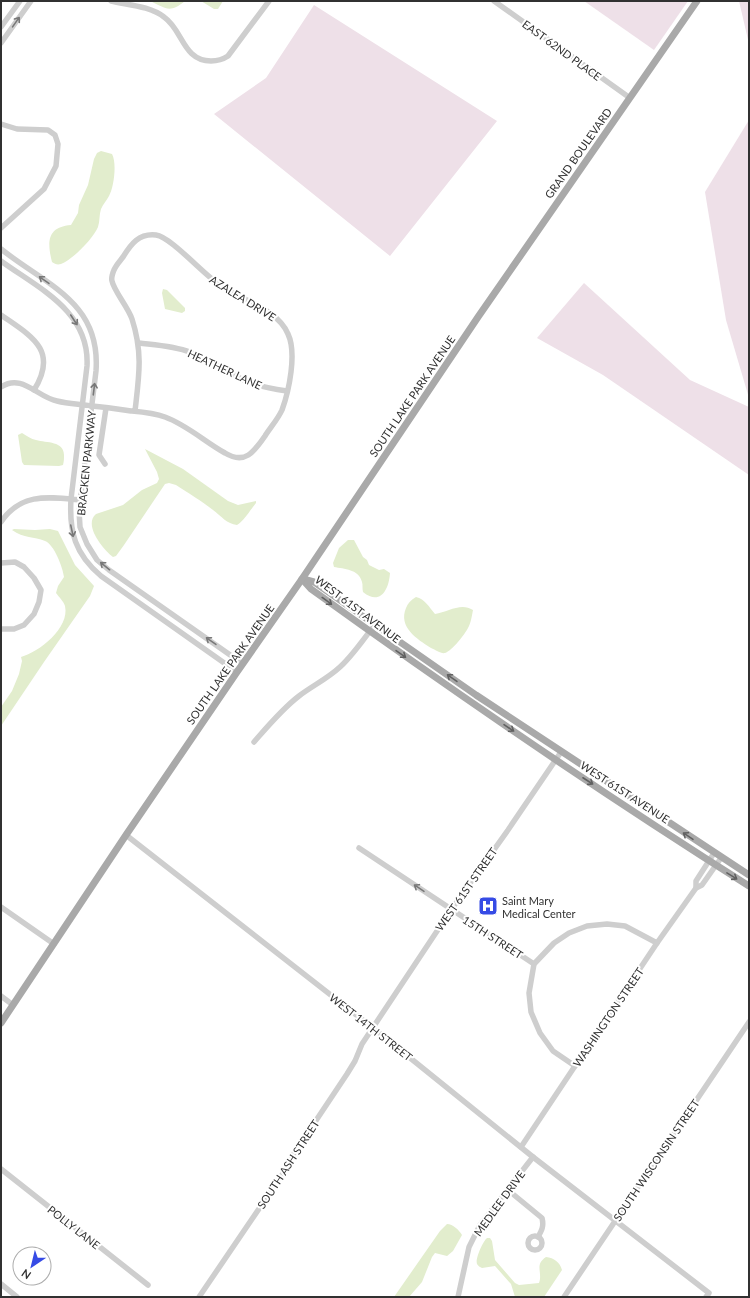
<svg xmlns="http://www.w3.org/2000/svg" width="750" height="1298" viewBox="0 0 750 1298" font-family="Lato,sans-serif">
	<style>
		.green { fill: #eee0e8 }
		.water { fill: #e2edcd }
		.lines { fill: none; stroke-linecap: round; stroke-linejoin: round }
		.minor { stroke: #cecece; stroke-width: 5.5 }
		.major { stroke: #a9a9a9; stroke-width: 7 }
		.oneway { stroke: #787878 }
		.oneway2 { stroke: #616161 }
		.labels { text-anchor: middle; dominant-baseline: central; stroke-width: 4; stroke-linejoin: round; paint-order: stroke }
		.street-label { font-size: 11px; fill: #313131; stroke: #fff }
		.poi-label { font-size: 11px; fill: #313131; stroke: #fff; text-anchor: start }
	</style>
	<rect width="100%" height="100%" fill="#fff"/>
	<g class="green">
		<path d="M584,1h104l-34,49z"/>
		<path d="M739,1h10v43z"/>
		<path d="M314,5l183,116 -107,135 -176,-142 52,-36z"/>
		<path d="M749,120v278l-23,-78 -21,-128z"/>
		<path d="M584,283l106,97 59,27v68l-146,-100 -66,-37z"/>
	</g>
	<g class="water">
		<path d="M150,1h35c-16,13 -19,7 -35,0z"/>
		<path d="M201,1h22l-5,8h-4z"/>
		<path d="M101,151l11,3c5,9 2,33 -3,42 -2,4 -6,8 -8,13 -2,6 -1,12 -3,18 -5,12 -26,33 -37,37 -4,1 -6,0 -9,-2 -5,-20 -5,-35 19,-37l7,-12 1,-8 9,-20 6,-26 3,-6z"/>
		<path d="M163,289l4,1 18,18v3l-3,2 -17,-4 -3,-16z"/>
		<path d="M22,433c5,3 9,6 14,7 11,3 28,1 28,15 0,4 0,6 -1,10l-4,1 -35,-1 -2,-3 -4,-27z"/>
		<path d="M145,449l38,20 45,32 10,4 18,-4v2c-6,7 -11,17 -19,22 -10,-1 -16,-9 -24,-15 -11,-9 -25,-17 -37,-25l-7,-2 -4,1 -41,61 -8,11 -3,1c-10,-8 -30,-32 -17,-43l27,-9 19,-15 15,-7 2,-4 -2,-7z"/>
		<path d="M14,529l21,1 15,-1 8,2 17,34 19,21 -4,10 -46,66 -43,64v-19l11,-16 7,-17 3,-13 -1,-4c18,-5 49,-29 44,-51 -1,-4 -6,-9 -9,-13l2,-7 6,-9c-1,-9 -10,-33 -19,-36 -11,-5 -21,-2 -33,-11z"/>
		<path d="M348,540h6l9,17 4,3 2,5 10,5 5,-1 6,4c-1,17 -10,33 -27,19 -1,-4 0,-7 -1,-10 -3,-13 -18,-13 -28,-15l-1,-4 6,-15z"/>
		<path d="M416,597c9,2 13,10 19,17 13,-2 26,-12 38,-4 -1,5 -2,13 -5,18 -3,6 -16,23 -23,25 -4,1 -9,-3 -14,-5 -14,-9 -33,-21 -25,-40 2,-5 5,-8 10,-11z"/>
		<path d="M447,1224c6,0 12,6 15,11l-9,16 -6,5 -12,-3 -3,4 -10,25 -13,15h-15l46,-66z"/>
		<path d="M487,1238h3l2,3 3,19 20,23 4,2 20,-2c4,-11 -5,-18 7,-26 8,1 14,5 16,13l-18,27h-29l-4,-13 -16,-18 -13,2c-2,-1 -4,-2 -5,-4 -2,-5 6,-23 10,-26z"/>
	</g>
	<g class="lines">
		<g class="minor">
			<path d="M111,1c17,4 39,5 53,16 19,13 19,44 47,44 7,0 11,-1 17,-5l41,-55"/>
			<path d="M494,1l136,97"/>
			<path d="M1,27l19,-26"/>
			<path d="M1,43l30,-42"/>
			<path d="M1,124l16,5 31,1 7,5 3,9 -2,22 -12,23 -43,39"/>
			<path d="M1,249c45,36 100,53 95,122l-17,139 1,17 7,17 10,16 12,10 134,94"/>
			<path d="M1,261c37,27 89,50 86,105l-16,133c-2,33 4,55 30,77l136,96"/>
			<path d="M1,315c30,21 58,35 33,75"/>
			<path d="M139,343c17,2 35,3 51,9 21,8 38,21 58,30 13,5 26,7 39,9"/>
			<path d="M1,387c21,-14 36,10 56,14 12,3 24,3 35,5 13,1 26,3 39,5 11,1 23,2 34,6 22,8 40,25 60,36 20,12 29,-1 40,-17 5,-8 13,-17 17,-26 7,-19 15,-57 6,-76 -10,-25 -47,-34 -68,-49 -16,-10 -49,-48 -64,-50 -17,-2 -25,9 -33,22 -3,4 -7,8 -9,13 -1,2 -3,8 -2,11 2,10 16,26 20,38 11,34 7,57 3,92"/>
			<path d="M105,464l-6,-9 7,-47"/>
			<path d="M1,522c20,-30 48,-25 80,-22"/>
			<path d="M1,563l14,-1 9,5 10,11 7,12 -2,12 -5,12 -10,11 -10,4h-13"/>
			<path d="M254,742c14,-16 28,-33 45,-46 13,-10 28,-17 41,-29 13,-12 24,-28 35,-43"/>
			<path d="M126,835l247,193 160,129 176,136 -3,4"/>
			<path d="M359,848l175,116"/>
			<path d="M696,888v-7l18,-28"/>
			<path d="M1,907l53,37"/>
			<path d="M1,996l12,9"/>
			<path d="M575,1066l-22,-15 -13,-18 -9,-21 -2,-19 5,-29 20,-21 15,-10 18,-7 20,-2 18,2 32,17"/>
			<path d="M521,1147l136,-204 39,-55 6,-3 19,-27"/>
			<path d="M1,1169l147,116"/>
			<path d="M508,1190l34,28c2,8 0,12 -4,19"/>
			<circle cx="535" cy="1243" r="7"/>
			<path d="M1,1284l16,13"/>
			<path d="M199,1297l83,-122 11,-20 54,-81 8,-13 7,-17 89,-134 57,-80 53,-78"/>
			<path d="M458,1297l11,-50 11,-22 53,-68"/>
			<path d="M564,1297l185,-275"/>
		</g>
		<g class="major">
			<path d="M302,579l9,10c143,103 289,203 438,297"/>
			<path d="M303,579l11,3 162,113 273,180"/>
			<path d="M1,1023l125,-188 111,-163 65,-93 176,-262 219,-316"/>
		</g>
	</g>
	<defs><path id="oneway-shaft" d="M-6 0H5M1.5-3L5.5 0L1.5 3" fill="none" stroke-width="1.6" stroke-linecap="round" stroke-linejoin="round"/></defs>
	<g class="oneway">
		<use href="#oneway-shaft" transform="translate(16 22) rotate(-55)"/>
		<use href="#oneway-shaft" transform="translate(44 280) rotate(-145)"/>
		<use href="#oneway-shaft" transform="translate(74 320) rotate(57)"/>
		<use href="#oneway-shaft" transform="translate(94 389) rotate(-83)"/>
		<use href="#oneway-shaft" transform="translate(72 531) rotate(78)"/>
		<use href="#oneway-shaft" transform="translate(105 566) rotate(-141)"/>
		<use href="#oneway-shaft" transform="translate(211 641) rotate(-145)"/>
		<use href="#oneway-shaft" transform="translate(419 888) rotate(-146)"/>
	</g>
	<g class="oneway2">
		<use href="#oneway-shaft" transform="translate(327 601) rotate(36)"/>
		<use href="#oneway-shaft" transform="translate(401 654) rotate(35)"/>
		<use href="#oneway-shaft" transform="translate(452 678) rotate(-145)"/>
		<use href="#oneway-shaft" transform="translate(509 728) rotate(34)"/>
		<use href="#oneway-shaft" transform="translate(588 781) rotate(33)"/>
		<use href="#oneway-shaft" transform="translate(688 836) rotate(-146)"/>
		<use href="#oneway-shaft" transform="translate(732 876) rotate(32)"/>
	</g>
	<defs>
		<symbol id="hospital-square" viewBox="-11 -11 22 22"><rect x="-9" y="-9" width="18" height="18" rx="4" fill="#364be5" stroke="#fff"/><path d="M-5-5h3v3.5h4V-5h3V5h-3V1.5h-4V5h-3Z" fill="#fff"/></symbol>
	</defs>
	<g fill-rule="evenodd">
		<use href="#hospital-square" x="477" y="895" width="22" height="22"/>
	</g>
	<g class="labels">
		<g class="street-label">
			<text transform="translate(562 50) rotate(36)">EAST 62ND PLACE</text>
			<text transform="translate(578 153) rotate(-55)">GRAND BOULEVARD</text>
			<text transform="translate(243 298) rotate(32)">AZALEA DRIVE</text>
			<text transform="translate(225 369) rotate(25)">HEATHER LANE</text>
			<text transform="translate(412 396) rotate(-56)">SOUTH LAKE PARK AVENUE</text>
			<text transform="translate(86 463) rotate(-84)">BRACKEN PARKWAY</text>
			<text transform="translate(358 609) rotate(37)">WEST 61ST AVENUE</text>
			<text transform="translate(230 664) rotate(-55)">SOUTH LAKE PARK AVENUE</text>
			<text transform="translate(625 792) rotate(33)">WEST 61ST AVENUE</text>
			<text transform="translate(466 889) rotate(-55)">WEST 61ST STREET</text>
			<text transform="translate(493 937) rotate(33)">15TH STREET</text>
			<text transform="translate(608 1017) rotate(-56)">WASHINGTON STREET</text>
			<text transform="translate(371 1027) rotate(38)">WEST 14TH STREET</text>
			<text transform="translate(656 1160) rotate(-56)">SOUTH WISCONSIN STREET</text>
			<text transform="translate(288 1164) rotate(-57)">SOUTH ASH STREET</text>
			<text transform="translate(499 1203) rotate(-54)">MEDLEE DRIVE</text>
			<text transform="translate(74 1227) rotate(38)">POLLY LANE</text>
		</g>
		<g class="poi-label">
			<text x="502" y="900">Saint Mary<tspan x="502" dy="13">Medical Center</tspan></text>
		</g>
	</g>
	<rect width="750" height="1298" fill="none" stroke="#313131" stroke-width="4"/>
	<g transform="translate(32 1266) rotate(215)"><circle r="19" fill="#ffffff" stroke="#adadad"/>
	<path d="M0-3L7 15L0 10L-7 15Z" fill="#364be5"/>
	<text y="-6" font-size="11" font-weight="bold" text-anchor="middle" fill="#313131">N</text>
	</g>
</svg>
